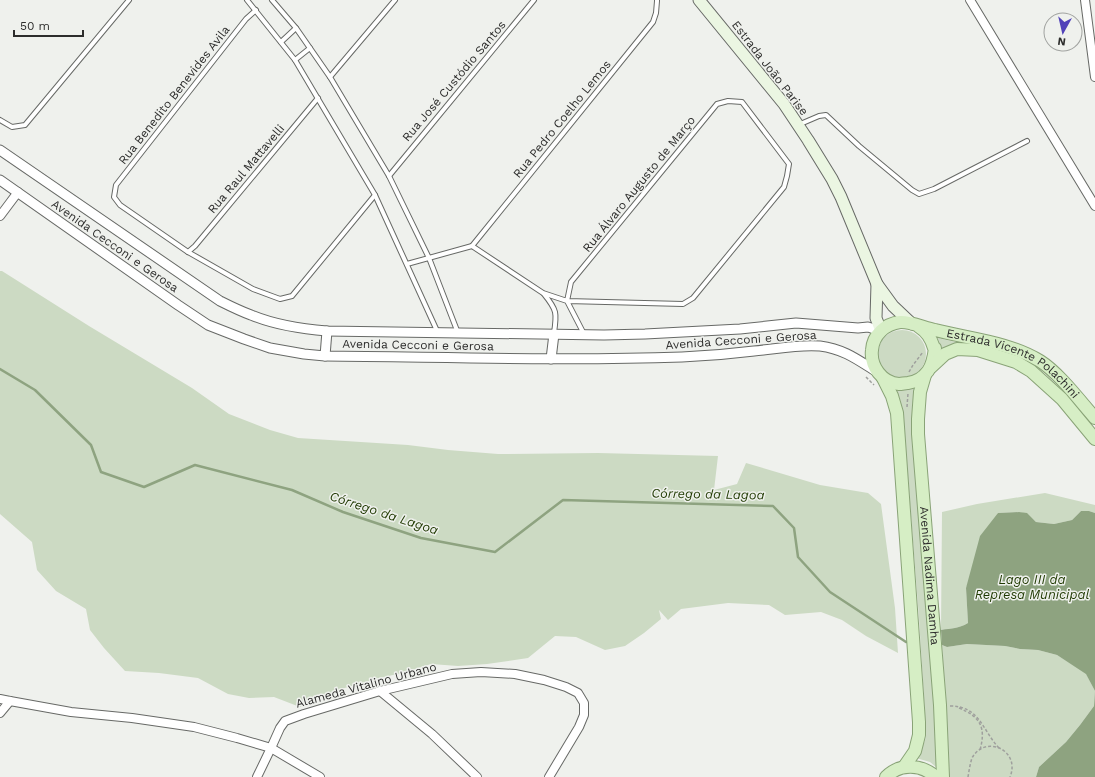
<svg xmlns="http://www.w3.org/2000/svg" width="1095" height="777" viewBox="0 0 1095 777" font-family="'Work Sans',sans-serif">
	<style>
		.green { fill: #ccdac3 }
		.water { fill: #8ea380 }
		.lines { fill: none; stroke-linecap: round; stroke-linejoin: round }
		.stream { stroke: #8ea380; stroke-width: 2.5 }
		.service-casing { stroke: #676966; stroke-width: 6 }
		.minor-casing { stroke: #676966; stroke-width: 10 }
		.tertiary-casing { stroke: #676966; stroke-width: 11 }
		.secondary-casing { stroke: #676966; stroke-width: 13 }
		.primary-casing { stroke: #89a377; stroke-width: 14 }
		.path { stroke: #9fa09d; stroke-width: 1.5; stroke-dasharray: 3 2; stroke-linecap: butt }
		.service { stroke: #fff; stroke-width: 4 }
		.minor { stroke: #fff; stroke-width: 8 }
		.tertiary { stroke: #fff; stroke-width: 9 }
		.secondary { stroke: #ebf6e2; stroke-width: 11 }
		.primary { stroke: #d6eec5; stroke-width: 12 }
		.labels { text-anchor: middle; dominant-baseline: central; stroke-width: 3; stroke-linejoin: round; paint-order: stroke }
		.street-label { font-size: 12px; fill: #2d2d2c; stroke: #eff1ed }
		.water-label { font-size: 13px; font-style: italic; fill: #1f3901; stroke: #eff1ed }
	</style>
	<rect width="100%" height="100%" fill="#eff1ed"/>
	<g class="green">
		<path d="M0,271h2l87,55 103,62 37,26 41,16 28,8 110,7 40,5 50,4 100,-1 120,3 -4,34 23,-6 9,-21 74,22 48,8 13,11 14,104 3,45 -32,-17 -24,-16 -21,-8 -36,3 -16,-10 -41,-2 -47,6 -13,11 -9,-10 2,9 -17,14 -19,13 -20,4 -29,-13 -21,-1 -27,22 -41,6 -29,2 -27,-2 -25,8 -31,7 -37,11 -25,10 -13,7 -26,-10 -25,1 -21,-4 -30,-16 -39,-5 -34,-2 -21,-23 -14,-18 -4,-21 -30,-18 -19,-21 -5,-28 -32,-28z"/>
		<circle cx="902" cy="354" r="24"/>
		<path d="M937,338l23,5 -3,4 -16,7z"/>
		<path d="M916,387l-4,20 1,32 11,131 14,192 -2,5 -6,-5 -14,-4c4,-9 11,-16 10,-26l-7,-114 -16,-204 -3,-14 -5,-11h16z"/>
		<path d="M1045,493l50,12v8l-6,-2h-8l-9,9 -18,4 -18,-2 -9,-8 -8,-2 -21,1 -32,75 2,35c-10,6 -16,5 -27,7l1,-118 35,-8z"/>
		<path d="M967,644l38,2 15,3 18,1 19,5 29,18 9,18 -1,15 -14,19 -14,17 -27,25 -3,10h-87l-7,-132 5,2z"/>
	</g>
	<path class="water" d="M1081,511h8l6,2v264h-59l3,-10 27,-25 14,-17 14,-19 1,-15 -9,-17 -29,-19 -19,-5 -18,-1 -15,-3 -38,-2 -20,3 -5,-2 -1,-15c11,-2 17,-1 27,-7l-2,-35 14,-52 18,-23 21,-1 8,1 9,9 18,2 18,-4z"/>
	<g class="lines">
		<path class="stream" d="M0,369l35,21 56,55 10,27 43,15 51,-22 97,25 51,22 78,26 74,14 68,-52 210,6 21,22 4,29 32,35 76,50"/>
		<defs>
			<g id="service">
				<path d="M247,0l48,60 80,135 63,138"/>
				<path d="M272,0l24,28 34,49 59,99 40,82 29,75"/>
				<path d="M256,10l-10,9 -130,166 -2,12 6,8 68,47 65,37 27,10 12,-3 83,-101"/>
				<path d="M281,42l15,-14"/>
				<path d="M295,60l15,-12"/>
				<path d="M330,77l65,-77"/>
				<path d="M0,120l12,7 13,-2 104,-125"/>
				<path d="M798,125l21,-9 7,-1 33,31 53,44 7,4 15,-5 93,-48"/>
				<path d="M389,176l145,-176"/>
				<path d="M472,246l181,-224 3,-9 1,-12v-1"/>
				<path d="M188,252l7,-6 123,-148"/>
				<path d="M407,264l65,-18 71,47 24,8 116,3 10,-6 91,-111 3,-11 2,-12 -47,-62 -14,-1 -11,3 -146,178 -4,19 17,33"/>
				<path d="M544,294c13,16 13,19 10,39"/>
			</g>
			<g id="minor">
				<path d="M970,0l125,206"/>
				<path d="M1085,0l10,77"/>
				<path d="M0,216l18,-24"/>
				<path d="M380,691l52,43 45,43"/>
				<path d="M0,699l10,2 61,11 61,6 62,9 43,11 34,10 9,-20 5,-7 19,-7 76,-23 72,-17 29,-2 34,2 29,6 22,7 12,6 6,10v12l-5,12 -30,50"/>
				<path d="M0,713l10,-12"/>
				<path d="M257,777l14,-29 49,29"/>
			</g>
			<g id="tertiary">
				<path d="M0,150l220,151c10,5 20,10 31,14 24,10 50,14 76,16l277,4 41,-1 95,-5 56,-6 62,5 10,-1 13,4"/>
				<path d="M0,180l178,125 30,20 36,14 26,9 34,6 21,2c119,1 238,5 357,1 24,-1 48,-3 72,-6 22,-2 45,-7 66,-5 24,3 38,14 57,26"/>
				<path d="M325,356l2,-25"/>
				<path d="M551,359l3,-25"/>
			</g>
			<g id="secondary">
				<path d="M699,0l85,104 24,36 24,39 9,18 36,87 16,22 19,18"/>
				<path d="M877,284l-1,34 5,13"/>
			</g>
			<g id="primary">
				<path id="s1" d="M918,326c9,6 13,12 16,22h1c-1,8 -2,16 -7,23 -5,7 -12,11 -20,12 -3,0 -6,1 -9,1 -17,-1 -29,-18 -27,-34 1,-15 13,-26 28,-28 9,-1 25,6 35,8 35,9 74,12 105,31 19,12 40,40 55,57"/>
				<path d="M931,367l14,-13 12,-5 21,1 38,12 15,9 31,28 33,40"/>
				<path id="s2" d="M925,375l-5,17 -2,27v15l22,271 3,72"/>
				<path d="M883,378l9,18 5,17 22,309v13l-4,16 -11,16"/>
				<path d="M886,777c14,-14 35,-13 50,0"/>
			</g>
		</defs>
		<use href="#service" class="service-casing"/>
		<use href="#minor" class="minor-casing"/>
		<use href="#tertiary" class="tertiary-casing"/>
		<use href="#secondary" class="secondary-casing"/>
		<use href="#primary" class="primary-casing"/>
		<g class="path">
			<path d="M909,372l4,-7 10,-13"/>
			<path d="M866,377l8,8"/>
			<path d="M907,407l1,-14"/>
			<path d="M950,706c30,0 32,24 49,42"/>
			<path d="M959,708c22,9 27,20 21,42"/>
			<path d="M968,777c1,-6 2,-13 4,-19 13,-24 49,-8 38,19"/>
		</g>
		<use href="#service" class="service"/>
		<use href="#minor" class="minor"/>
		<use href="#tertiary" class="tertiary"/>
		<use href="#secondary" class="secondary"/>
		<use href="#primary" class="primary"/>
	</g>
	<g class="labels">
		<g class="street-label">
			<text transform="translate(770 68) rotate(52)">Estrada João Parise</text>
			<text transform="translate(454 81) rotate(-50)">Rua José Custódio Santos</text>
			<text transform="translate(174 95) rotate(-52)">Rua Benedito Benevides Avila</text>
			<text transform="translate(562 119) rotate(-51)">Rua Pedro Coelho Lemos</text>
			<text transform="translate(246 169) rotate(-50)">Rua Raul Mattavelli</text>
			<text transform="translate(639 184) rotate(-51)">Rua Álvaro Augusto de Março</text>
			<text transform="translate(115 246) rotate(35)">Avenida Cecconi e Gerosa</text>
			<text transform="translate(741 340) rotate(-4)">Avenida Cecconi e Gerosa</text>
			<text transform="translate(418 345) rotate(1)">Avenida Cecconi e Gerosa</text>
			<text stroke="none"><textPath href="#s1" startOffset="300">Estrada Vicente Polachini</textPath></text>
			<text stroke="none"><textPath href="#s2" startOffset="202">Avenida Nadima Damha</textPath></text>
			<text transform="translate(366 685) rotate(-15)">Alameda Vitalino Urbano</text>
		</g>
		<g class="water-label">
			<text transform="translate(708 494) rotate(1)">Córrego da Lagoa</text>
			<text transform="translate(384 513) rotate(18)">Córrego da Lagoa</text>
			<text x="1032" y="579">Lago III da<tspan x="1032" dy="15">Represa Municipal</tspan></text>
		</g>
	</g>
	<g transform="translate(1063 32) rotate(188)"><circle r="19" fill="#eff1ed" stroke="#a1a3a0"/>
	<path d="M0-3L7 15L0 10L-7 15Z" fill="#5142b9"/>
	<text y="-6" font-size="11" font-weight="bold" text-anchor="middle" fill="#2d2d2c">N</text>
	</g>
	<path d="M14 30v6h69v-6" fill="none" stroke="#2d2d2c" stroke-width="2"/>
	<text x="20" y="30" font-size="12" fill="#2d2d2c" stroke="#eff1ed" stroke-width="3" paint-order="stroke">50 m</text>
</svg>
